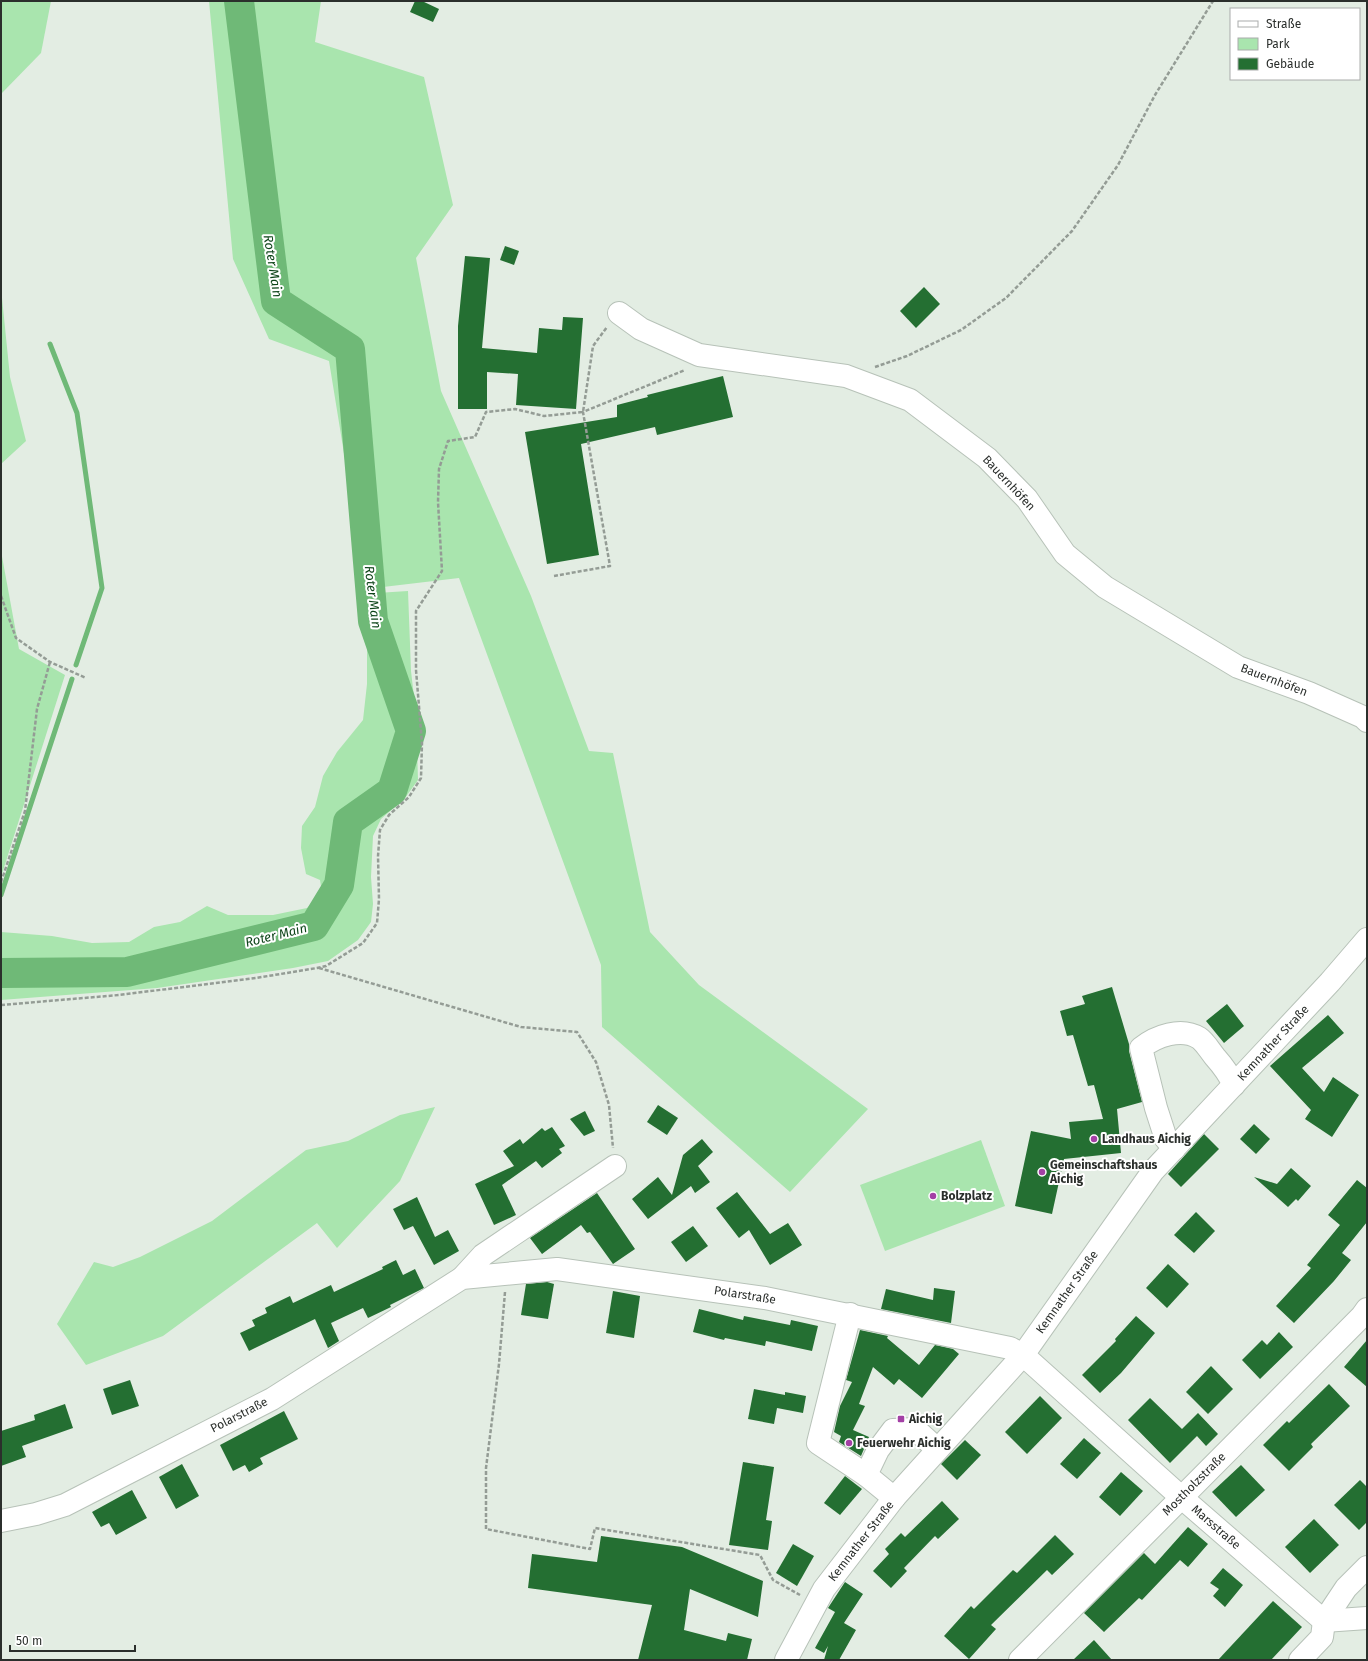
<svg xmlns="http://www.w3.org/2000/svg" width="1368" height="1661" viewBox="0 0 1368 1661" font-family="'Fira Sans',sans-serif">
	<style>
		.green { fill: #a9e5ae }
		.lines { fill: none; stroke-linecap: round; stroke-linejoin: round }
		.stream { stroke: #6fb977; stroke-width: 5 }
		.river { stroke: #6fb977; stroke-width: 30 }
		.building { fill: #246f32 }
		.minor-casing { stroke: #b7c2b8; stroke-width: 24 }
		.major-casing { stroke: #b7c2b8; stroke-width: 24 }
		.path { stroke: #949c95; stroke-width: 2.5; stroke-dasharray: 4 2; stroke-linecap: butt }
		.minor { stroke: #fff; stroke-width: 22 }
		.major { stroke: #fff; stroke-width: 22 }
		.poi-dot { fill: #a340a5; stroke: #fff; stroke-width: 1.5 }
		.labels { text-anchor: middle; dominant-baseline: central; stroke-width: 4; stroke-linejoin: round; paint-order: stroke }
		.street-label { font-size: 12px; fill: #2b2f2c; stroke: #fff }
		.poi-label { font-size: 12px; font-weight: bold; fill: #2b2f2c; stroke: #fff; text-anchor: start }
		.water-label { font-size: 13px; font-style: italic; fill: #0d4419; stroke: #fff }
	</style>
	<rect width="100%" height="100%" fill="#e3ede3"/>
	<g class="green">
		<path d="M1,1h50l-10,52 -40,41z"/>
		<path d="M209,1h112l-6,41 109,35 29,128 -37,53 25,133 90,205 58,155 24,2 37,179 49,53 169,124 -78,83 -188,-165 -1,-62 -142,-387 -93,11 -37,-228 -60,-22 -36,-80z"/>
		<path d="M1,288l9,89 16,64 -25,23z"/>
		<path d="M1,551l18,98 46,26 -64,202z"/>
		<path d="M408,591l3,80 5,43 2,66 -13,18 -24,21 -8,17 -2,41 2,27 -2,18 -13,18 -30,21 -35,7 -136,20 -156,12v-68l51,4 40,7 37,-1 25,-15 26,-5 27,-16 21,9h45l34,-7 15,-15 -2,-13 -14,-6 -5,-26 1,-22 13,-19 8,-31 14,-24 26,-32 4,-36v-48l-6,-42z"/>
		<path d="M435,1107l-35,74 -63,67 -20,-25 -154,113 -77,29 -29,-41 37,-62 19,5 27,-10 72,-36 94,-71 42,-9 52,-26z"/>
		<path d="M981,1140l24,66 -120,45 -25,-66z"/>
	</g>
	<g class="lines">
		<g class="stream">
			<path d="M50,344l27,69 25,175 -26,77"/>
			<path d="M1,895l71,-216"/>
		</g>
		<path class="river" d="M1,973l126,-1 187,-46 25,-41 9,-63 44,-31 19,-60 -38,-110 -23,-272 -74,-48 -37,-300"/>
	</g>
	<g class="building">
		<path d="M415,1h7l17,8 -6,13 -23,-10z"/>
		<path d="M505,246l14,5 -5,14 -14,-5z"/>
		<path d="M465,256l25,2 -8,90 55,5 2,-25 23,2 1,-13 20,1 -7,91 -60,-4 2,-31 -31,-2v37h-29v-83z"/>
		<path d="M924,287l16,17 -24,24 -16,-17z"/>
		<path d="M723,376l10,41 -76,18 -2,-8 -74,17 18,111 -52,9 -22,-132 92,-15v-12l31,-8 -1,-2z"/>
		<path d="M1112,987l17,57v7l13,51 -25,7 4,44 -57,6 -12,55 -37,-8 16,-75 40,8 -2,-17 34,-3 -9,-34 -6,1 -15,-51 -6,1 -7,-25 25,-7 -3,-8z"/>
		<path d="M1227,1004l17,22 -20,17 -18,-22z"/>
		<path d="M1328,1015l16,18 -42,35 22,24 9,-15 26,18 -27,42 -27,-18 6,-9 -41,-44z"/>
		<path d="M658,1105l20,13 -11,17 -20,-13z"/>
		<path d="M585,1111l10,20 -11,5 -14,-17z"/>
		<path d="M1254,1124l16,15 -14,15 -16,-15z"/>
		<path d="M552,1127l13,19 -6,3 3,4 -20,15 -6,-7 -34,24 14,30 -22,10 -19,-41 39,-18 -11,-15 17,-12 3,5 19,-16 3,3z"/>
		<path d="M1204,1134l15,15 -38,38 -13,-13z"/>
		<path d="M702,1139l11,13 -15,14 12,16 -15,11 -4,-7 -43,33 -16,-20 26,-22 14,18 11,-40z"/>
		<path d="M1291,1168l20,18 -13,15 -2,-2 -8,8 -34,-30 23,7z"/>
		<path d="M1357,1180l10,8v34l-25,31 9,7 -17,21 -40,42 -18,-17 35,-38 -4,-3 33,-40 -12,-10z"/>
		<path d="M737,1192l33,42 18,-11 14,22 -32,20 -21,-35 -10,8 -23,-30z"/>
		<path d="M597,1193l38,56 -22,15 -23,-32 -3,1 -6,-8 -39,29 -12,-16z"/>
		<path d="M417,1197l18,40 13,-7 11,21 -25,14 -21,-39 -9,4 -11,-21z"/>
		<path d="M1196,1212l19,19 -21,22 -20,-18z"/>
		<path d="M693,1226l15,20 -22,16 -15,-20z"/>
		<path d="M396,1260l7,15 12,-6 9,19 -34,17 1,2 -23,11 -5,-10 -32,15 8,18 -11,7 -13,-29 -66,32 -9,-18 15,-7 -3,-6 15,-7 -2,-5 25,-12 3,7 38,-18 3,7 49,-23 -1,-2z"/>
		<path d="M1168,1264l21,20 -22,24 -21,-20z"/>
		<path d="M547,1282l7,2 -6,35 -27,-4 5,-31z"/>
		<path d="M934,1288l21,3 -4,32 -70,-14 5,-20 47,11z"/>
		<path d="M613,1291l27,5 -6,42 -28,-5z"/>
		<path d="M699,1309l44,11 1,-4 46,9 1,-5 27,6 -6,25 -46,-10 -1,5 -40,-8 -1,2 -31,-8z"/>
		<path d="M1136,1316l19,17 -34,40 -21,20 -18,-18 34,-34 -1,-2z"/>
		<path d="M860,1330l28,6 -1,2 32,27 16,-20 18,4 6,5 -37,44 -23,-19 -5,6 -21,-18 -14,37 6,2 -12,24 16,7 -8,19 -22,-14 2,-6 -7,-4 6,-26 12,-24 -6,-2z"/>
		<path d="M1279,1332l14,15 -33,32 -18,-19 20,-20 5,5z"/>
		<path d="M1367,1340v47l-23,-20z"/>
		<path d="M1211,1366l22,23 -25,25 -22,-22z"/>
		<path d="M130,1380l9,26 -27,9 -9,-26z"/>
		<path d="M1329,1384l21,22 -39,38 2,3 -24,24 -26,-26 24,-24 2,2z"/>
		<path d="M754,1389l31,6v-3l21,4 -3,17 -26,-5 -3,16 -26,-5z"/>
		<path d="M1040,1396l22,22 -35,36 -22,-22z"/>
		<path d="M1150,1398l32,31 16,-16 20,21 -12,12 -9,-10 -27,27 -42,-43z"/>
		<path d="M65,1404l8,24 -51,18 4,11 -25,9v-35l34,-11 -1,-5z"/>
		<path d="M284,1411l14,28 -38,19 3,6 -14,8 -4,-7 -12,6 -13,-26z"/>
		<path d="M1084,1438l17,15 -24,26 -17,-15z"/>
		<path d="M965,1440l16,15 -24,25 -16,-16z"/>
		<path d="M743,1462l31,5 -8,53 6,1 -4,29 -39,-5z"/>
		<path d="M182,1464l17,32 -23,13 -17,-32z"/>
		<path d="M1241,1465l24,25 -29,27 -24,-25z"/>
		<path d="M1121,1472l22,19 -23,25 -21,-19z"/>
		<path d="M845,1476l17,13 -22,26 -16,-12z"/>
		<path d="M1360,1480l7,7v35l-8,8 -25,-25z"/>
		<path d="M132,1490l15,28 -31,17 -7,-12 -8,4 -9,-15z"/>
		<path d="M942,1501l17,18 -21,20 -3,-3 -31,32 3,3 -16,17 -18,-17 16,-17 -4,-5 16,-16 4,4z"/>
		<path d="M1314,1519l25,26 -29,28 -25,-26z"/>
		<path d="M1188,1527l20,17 -20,23 -8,-7 -38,40 -3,-2 -35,34 -20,-19 60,-60 11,11z"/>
		<path d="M1055,1535l19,19 -22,21 -5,-5 -56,55 5,4 -27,30 -25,-23 27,-30 3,3 39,-39 4,3z"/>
		<path d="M601,1536l81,11 81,34 -5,36 -68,-28 -6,41 42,11 2,-8 24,6 -5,21h-109l14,-55 -124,-17 4,-34 65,8z"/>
		<path d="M793,1544l21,12 -17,30 -21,-13z"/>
		<path d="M1223,1568l20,17 -18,22 -12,-11 6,-7 -9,-6z"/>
		<path d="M845,1582l18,12 -19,29 12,7 -17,30h-15l4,-14 -4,7 -9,-5 20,-36 -7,-4z"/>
		<path d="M1273,1601l29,26 -31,33h-53z"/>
		<path d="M1094,1640l18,20h-39z"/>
	</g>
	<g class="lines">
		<defs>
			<g id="minor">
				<path d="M619,313l22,16 58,26 147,21 64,24 77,58 40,41 38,55 40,33 133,80 71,26 54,24 4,4"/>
				<path d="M1174,1149l-8,-10 -10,-31 -15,-60c15,-12 40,-21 58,-10 6,4 11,13 16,19 8,9 14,17 19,28"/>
				<path d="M462,1278l21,-23 132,-89"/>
				<path d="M850,1314l-32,129 48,32"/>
				<path d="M894,1498l-28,-23 12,-25 15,-20 22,-1 22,20"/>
				<path d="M1,1521l35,-7 29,-9 207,-106 190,-121 95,-9 208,29 245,50 13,7 158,142 143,124 43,-3"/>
				<path d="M1020,1660l342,-344 5,-7"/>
				<path d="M1300,1660l22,-23 2,-16 22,-33 21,-21"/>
			</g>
			<path id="major" d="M786,1660l38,-71 70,-91 129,-143 130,-184 177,-189 37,-43"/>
		</defs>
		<use href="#minor" class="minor-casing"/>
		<use href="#major" class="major-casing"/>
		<g class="path">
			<path d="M875,367l32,-11 54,-26 45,-32 66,-67 46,-66 37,-70 58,-94"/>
			<path d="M554,576l56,-10 -27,-154 102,-42"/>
			<path d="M1,596l15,42 34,24 36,16"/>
			<path d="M1,882l24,-71 12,-102 13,-47"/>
			<path d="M319,968l202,59 56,5 19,30 13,43 4,43"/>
			<path d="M1,1005l118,-10 137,-17 61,-10 9,-2 37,-23 14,-20 2,-24 -1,-43 2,-26 9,-15 20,-18 12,-19 1,-35 -6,-73v-59l26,-40 -4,-69 1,-33 9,-28 27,-4 11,-25 29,-3 29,7 39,-4 10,-66 14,-19"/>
			<path d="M505,1292l-6,72 -13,104v61l104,20 5,-21 165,27 13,25 27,15"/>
		</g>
		<use href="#minor" class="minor"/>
		<use href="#major" class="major"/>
	</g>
	<g class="poi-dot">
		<circle cx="1094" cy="1139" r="4"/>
		<circle cx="1042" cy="1172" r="4"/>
		<circle cx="933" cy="1196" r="4"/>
		<rect x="897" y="1415" width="8" height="8" rx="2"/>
		<circle cx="849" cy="1443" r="4"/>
	</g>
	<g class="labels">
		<g class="street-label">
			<text transform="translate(1009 483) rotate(47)">Bauernhöfen</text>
			<text transform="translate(1274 680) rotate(21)">Bauernhöfen</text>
			<text transform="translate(1273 1043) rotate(-47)">Kemnather Straße</text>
			<text transform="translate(1067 1292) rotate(-55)">Kemnather Straße</text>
			<text transform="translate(745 1295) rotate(9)">Polarstraße</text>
			<text transform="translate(239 1415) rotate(-27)">Polarstraße</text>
			<text transform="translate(1194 1484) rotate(-45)">Mostholzstraße</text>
			<text transform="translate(1216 1527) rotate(41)">Marsstraße</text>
			<text transform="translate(861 1541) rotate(-52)">Kemnather Straße</text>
		</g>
		<g class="poi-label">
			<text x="1102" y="1139">Landhaus Aichig</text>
			<text x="1050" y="1165">Gemeinschaftshaus<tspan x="1050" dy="14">Aichig</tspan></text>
			<text x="941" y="1196">Bolzplatz</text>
			<text x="909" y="1419">Aichig</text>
			<text x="857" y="1443">Feuerwehr Aichig</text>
		</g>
		<g class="water-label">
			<text transform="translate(273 266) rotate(81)">Roter Main</text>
			<text transform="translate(373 597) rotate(83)">Roter Main</text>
			<text transform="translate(276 935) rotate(-14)">Roter Main</text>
		</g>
	</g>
	<rect width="1368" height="1661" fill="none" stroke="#2b2f2c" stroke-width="4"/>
	<rect x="1230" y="8" width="130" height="72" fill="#ffffff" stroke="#aaacab"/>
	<rect x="1238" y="21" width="20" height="6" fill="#ffffff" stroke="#aaacab"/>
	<text x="1266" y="28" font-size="12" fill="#2b2f2c">Straße</text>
	<rect x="1238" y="38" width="20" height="12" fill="#a9e5ae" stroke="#aaacab"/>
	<text x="1266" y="48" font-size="12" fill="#2b2f2c">Park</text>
	<rect x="1238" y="58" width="20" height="12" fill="#246f32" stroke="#aaacab"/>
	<text x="1266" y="68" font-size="12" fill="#2b2f2c">Gebäude</text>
	<path d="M10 1645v6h125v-6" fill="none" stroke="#2b2f2c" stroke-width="2"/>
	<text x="16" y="1645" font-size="12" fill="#2b2f2c" stroke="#ffffff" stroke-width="3" paint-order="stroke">50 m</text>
</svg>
